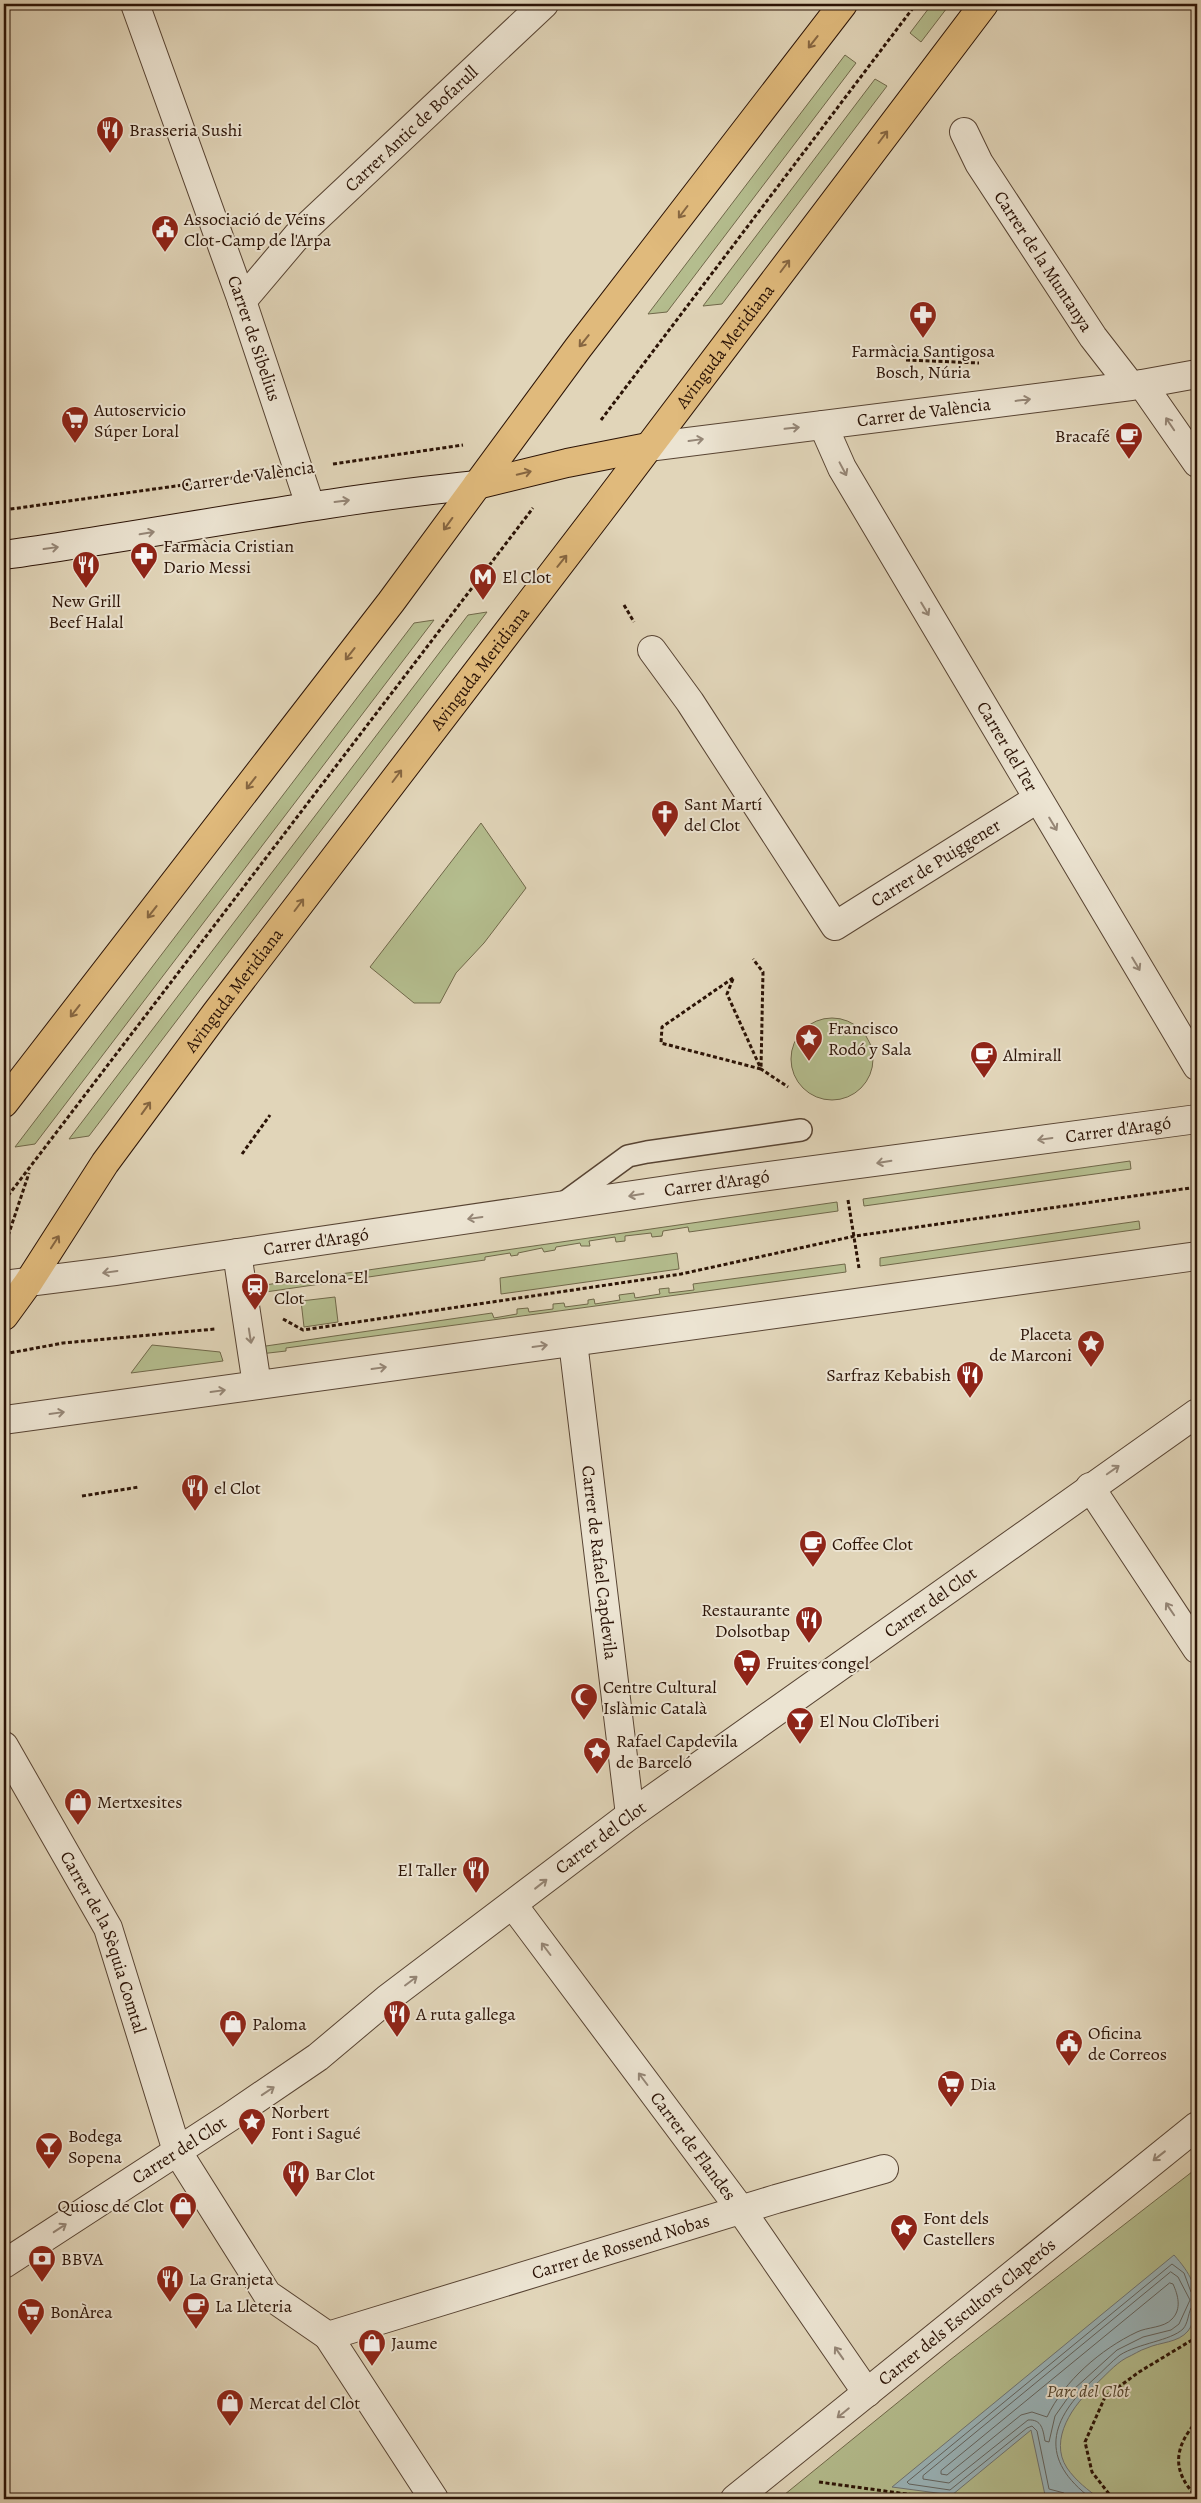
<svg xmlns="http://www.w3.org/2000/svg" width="1201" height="2503" viewBox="0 0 1201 2503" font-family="Alegreya,serif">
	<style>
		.green { fill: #b4bd8e; stroke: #70684a }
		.water { fill: #9ab5bb; stroke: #6e7473 }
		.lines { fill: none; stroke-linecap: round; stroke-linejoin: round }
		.shore { stroke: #626460; stroke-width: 1 }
		.service-casing { stroke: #584433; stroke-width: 24 }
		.pedestrian-casing { stroke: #584433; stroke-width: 30 }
		.minor-casing { stroke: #584433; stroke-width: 30 }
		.tertiary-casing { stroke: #584433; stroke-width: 30 }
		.secondary-casing { stroke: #2b1306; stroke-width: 30 }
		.primary-casing { stroke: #2b1306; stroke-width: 30 }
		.path { stroke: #2b1306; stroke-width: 3; stroke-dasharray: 4 2.5; stroke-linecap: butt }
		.service { stroke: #ece4d2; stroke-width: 21 }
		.pedestrian { stroke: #ece4d2; stroke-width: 28 }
		.minor { stroke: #ece4d2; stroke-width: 28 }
		.tertiary { stroke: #ece4d2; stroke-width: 28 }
		.secondary { stroke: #ece4d2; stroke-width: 28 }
		.primary { stroke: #e0ba7c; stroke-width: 28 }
		.oneway { stroke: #866641 }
		.oneway2 { stroke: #958676 }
		.labels { text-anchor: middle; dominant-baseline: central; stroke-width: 4; stroke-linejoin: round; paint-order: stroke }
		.street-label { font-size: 18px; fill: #2b1306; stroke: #ece4d2 }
		.poi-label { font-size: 18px; fill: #2b1306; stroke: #ece4d2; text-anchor: start }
		.park-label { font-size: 18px; font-style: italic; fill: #54462f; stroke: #ece4d2 }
	</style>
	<rect width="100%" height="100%" fill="#e1d5b9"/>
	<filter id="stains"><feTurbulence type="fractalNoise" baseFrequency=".004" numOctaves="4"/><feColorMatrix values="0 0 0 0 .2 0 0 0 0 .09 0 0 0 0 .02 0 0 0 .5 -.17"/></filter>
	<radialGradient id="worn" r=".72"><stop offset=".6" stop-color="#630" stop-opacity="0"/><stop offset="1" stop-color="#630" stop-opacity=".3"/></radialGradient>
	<g class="green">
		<path d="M932,4h18l-29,38 -11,-9z"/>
		<path d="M845,55l11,8 -189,249 -19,2z"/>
		<path d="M875,79l12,7 -165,218 -19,2z"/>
		<path d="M487,612l-398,524 -20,3 399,-524z"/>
		<path d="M434,620l-399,524 -20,3 399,-524z"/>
		<path d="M481,823l45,65 -42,55 -28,30 -16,30h-26l-44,-36z"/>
		<circle cx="832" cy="1059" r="41"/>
		<path d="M1130,1161l1,8 -267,37 -1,-7z"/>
		<path d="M837,1202l1,9 -149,21 -1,-5 -25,4 -1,5 -10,1 -1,-4 -26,3v5l-9,1 -1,-5 -26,4 1,5h-9l-1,-3 -24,4 -1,3 -11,2 -2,-4 -24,5v2l-7,1 -1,-3 -25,4v3l-233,34 -1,-7z"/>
		<path d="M1139,1221l1,8 -260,37v-8z"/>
		<path d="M677,1253l2,16 -178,25 -1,-16z"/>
		<path d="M845,1264l1,8 -560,76v3l-26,3 -1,-7 233,-34 2,5 23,-4v-5l11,-1 1,4 24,-3v-5l11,-1 1,4 23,-3v-4l6,-1 1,5 25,-4 -1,-5 15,-2 1,5 25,-4 -1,-5 10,-1v5l25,-3 -1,-6z"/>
		<path d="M335,1297l3,25 -34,5 -3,-26z"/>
		<path d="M152,1345l68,7 3,9 -92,12z"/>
		<path d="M1197,2168v331h-418l171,-139z"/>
	</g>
	<path class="water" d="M1174,2255c16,18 25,33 21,58 -1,6 -3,13 -7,18 -10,12 -28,11 -41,17 -7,2 -14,7 -21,10 -11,6 -22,19 -31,27 -21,19 -47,54 -28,83 9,13 21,22 33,31l-55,-4 -14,-65 -79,65 -60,-8z"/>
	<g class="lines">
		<g class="shore">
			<path d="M1171,2272l7,5 12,23 -11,24 -8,6 -28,7 -26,13 -43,39 -19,27 -6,26 -4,-1c-2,-11 -3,-22 -17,-21l-79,63 -26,-4v-3z"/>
			<path d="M1170,2283l3,1c5,11 9,25 -1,35 -8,9 -25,8 -35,13 -36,17 -73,49 -90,85l-15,-5 -11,3 -74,60 -6,-1v-3z"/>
			<path d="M1067,2499l-3,-6 -15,-4 -12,-58 -5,-5 -5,2 -77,62 -41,-6 -2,-2 265,-218 12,9 7,19 6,2"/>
			<path d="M1092,2499c-54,-40 -43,-79 3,-121 8,-7 16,-16 25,-23 19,-12 50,-14 63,-26 5,-6 5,-14 8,-21l6,-2"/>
		</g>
		<defs>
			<path id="service" d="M561,1205l67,-49 19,-4 154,-22"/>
			<g id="pedestrian">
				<path id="s1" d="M135,4l107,297 68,204"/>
				<path id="s2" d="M964,132l15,31 114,174 38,49"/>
				<path id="s3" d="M573,1342l57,473"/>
				<path id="s4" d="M4,1746l104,182 69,223 90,143 61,42 448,-137 108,-30"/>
				<path d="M328,2336l106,163"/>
			</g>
			<g id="minor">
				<path id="s5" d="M242,301l55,-65 247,-232"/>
				<path d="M1142,384l55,79"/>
				<path id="s6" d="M823,425l19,43 355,598"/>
				<path id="s7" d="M652,650l38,52 145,224 202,-127"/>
				<path d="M237,1253l20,132"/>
				<path d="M1090,1487l107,162"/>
				<path id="s8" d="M513,1905l228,305 126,183"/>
				<path id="s9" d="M4,2264l226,-147 88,-60 69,-58 243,-184 567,-402"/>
				<path id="s10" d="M735,2499l462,-373"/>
			</g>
			<g id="tertiary">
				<path id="s11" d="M648,447l483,-61 66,-12"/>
				<path id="s12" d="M4,1285l111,-14 586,-86 496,-66"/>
				<path d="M4,1420l1193,-164"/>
			</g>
			<path id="secondary" d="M4,555c158,-22 314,-54 473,-70"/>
			<g id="primary">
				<path d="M477,485l90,-22 81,-16"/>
				<path d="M4,1103l387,-501 187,-254 265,-344"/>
				<path id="s13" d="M4,1316l24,-33 77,-120 111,-150 382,-499 386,-510"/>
			</g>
		</defs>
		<use href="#service" class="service-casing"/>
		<use href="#pedestrian" class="pedestrian-casing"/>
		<use href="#minor" class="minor-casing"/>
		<use href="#tertiary" class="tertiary-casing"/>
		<use href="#secondary" class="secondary-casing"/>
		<use href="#primary" class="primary-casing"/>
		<g class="path">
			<path d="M906,360l73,3"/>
			<path d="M601,420l315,-416"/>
			<path d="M333,464l130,-19"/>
			<path d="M4,510l258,-36"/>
			<path d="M624,605l10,17"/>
			<path d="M733,978l-71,49 -1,16 100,26 2,-97 -10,-13"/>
			<path d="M733,979l-6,15 34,75 27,18"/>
			<path d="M242,1154l28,-39"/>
			<path d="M848,1200l11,68"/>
			<path d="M4,1201l529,-693"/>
			<path d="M4,1248l25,-75"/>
			<path d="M283,1319l20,11 378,-56 174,-38 342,-49"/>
			<path d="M4,1354l59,-11 152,-14"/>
			<path d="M82,1496l57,-9"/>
			<path d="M1197,2421c-23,26 -26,50 0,76"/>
			<path d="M819,2482l124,17"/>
			<path d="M1113,2499l-21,-27 -7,-30 20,-45 34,-25 58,-35"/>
		</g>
		<use href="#service" class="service"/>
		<use href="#pedestrian" class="pedestrian"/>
		<use href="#minor" class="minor"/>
		<use href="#tertiary" class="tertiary"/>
		<use href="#secondary" class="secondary"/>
		<use href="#primary" class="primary"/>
	</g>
	<defs><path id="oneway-shaft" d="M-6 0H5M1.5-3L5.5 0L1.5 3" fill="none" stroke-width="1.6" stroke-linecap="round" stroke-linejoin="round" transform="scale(1.25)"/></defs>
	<g class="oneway">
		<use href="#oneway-shaft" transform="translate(813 42) rotate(128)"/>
		<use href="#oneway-shaft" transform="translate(883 137) rotate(-53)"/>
		<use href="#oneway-shaft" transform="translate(683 212) rotate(127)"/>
		<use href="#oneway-shaft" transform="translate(785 266) rotate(-53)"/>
		<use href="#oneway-shaft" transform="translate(584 341) rotate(129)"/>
		<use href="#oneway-shaft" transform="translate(524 473) rotate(-14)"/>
		<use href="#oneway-shaft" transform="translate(448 524) rotate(126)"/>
		<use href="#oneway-shaft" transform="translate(562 561) rotate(-51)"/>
		<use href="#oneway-shaft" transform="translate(350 654) rotate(128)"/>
		<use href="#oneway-shaft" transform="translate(397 776) rotate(-53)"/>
		<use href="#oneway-shaft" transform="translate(251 783) rotate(128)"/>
		<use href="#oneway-shaft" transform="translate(299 905) rotate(-53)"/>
		<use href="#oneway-shaft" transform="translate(152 912) rotate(128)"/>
		<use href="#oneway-shaft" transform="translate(75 1011) rotate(128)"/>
		<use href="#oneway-shaft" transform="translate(146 1108) rotate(-54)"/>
		<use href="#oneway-shaft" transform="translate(55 1242) rotate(-57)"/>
	</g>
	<g class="oneway2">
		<use href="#oneway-shaft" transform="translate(1023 400) rotate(-7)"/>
		<use href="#oneway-shaft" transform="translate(1170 424) rotate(-124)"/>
		<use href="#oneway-shaft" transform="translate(792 428) rotate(-6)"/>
		<use href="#oneway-shaft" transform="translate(696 440) rotate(-8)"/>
		<use href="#oneway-shaft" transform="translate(843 469) rotate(62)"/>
		<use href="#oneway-shaft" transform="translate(342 501) rotate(-7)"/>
		<use href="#oneway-shaft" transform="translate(147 533) rotate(-10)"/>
		<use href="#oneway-shaft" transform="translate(51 548) rotate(-8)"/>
		<use href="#oneway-shaft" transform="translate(925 609) rotate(59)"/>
		<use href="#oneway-shaft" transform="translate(1053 824) rotate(59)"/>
		<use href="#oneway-shaft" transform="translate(1136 964) rotate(59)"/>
		<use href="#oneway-shaft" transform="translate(1045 1139) rotate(172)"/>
		<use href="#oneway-shaft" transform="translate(884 1162) rotate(171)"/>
		<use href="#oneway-shaft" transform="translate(636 1195) rotate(171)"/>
		<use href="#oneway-shaft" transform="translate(475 1218) rotate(172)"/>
		<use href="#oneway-shaft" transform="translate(110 1272) rotate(172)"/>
		<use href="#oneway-shaft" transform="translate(250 1336) rotate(81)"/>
		<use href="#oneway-shaft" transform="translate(540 1346) rotate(-8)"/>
		<use href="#oneway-shaft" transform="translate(379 1368) rotate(-8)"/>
		<use href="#oneway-shaft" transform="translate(218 1391) rotate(-8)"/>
		<use href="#oneway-shaft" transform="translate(57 1413) rotate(-8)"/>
		<use href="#oneway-shaft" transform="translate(1113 1470) rotate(-35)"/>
		<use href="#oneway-shaft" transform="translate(1170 1609) rotate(-124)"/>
		<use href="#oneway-shaft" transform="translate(541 1884) rotate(-38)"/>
		<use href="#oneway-shaft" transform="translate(546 1949) rotate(-127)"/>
		<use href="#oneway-shaft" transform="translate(411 1981) rotate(-37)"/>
		<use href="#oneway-shaft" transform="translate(643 2079) rotate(-127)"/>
		<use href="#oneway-shaft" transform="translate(268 2091) rotate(-34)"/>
		<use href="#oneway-shaft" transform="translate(1159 2156) rotate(142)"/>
		<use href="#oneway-shaft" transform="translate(60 2228) rotate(-33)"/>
		<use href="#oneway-shaft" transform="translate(839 2353) rotate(-125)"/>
		<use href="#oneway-shaft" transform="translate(843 2413) rotate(141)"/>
	</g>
	<defs>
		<symbol id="restaurant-pin" viewBox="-11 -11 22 30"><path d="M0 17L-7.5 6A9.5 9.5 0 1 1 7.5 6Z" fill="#8f2418" stroke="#ece4d2"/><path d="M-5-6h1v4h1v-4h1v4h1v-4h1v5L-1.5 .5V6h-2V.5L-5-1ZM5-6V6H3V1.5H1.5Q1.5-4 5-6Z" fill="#fff"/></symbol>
		<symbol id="civic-pin" viewBox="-11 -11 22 30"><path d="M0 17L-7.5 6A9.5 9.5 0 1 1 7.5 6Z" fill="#8f2418" stroke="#ece4d2"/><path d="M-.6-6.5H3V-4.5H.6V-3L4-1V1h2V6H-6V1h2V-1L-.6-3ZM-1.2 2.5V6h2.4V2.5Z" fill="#fff"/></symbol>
		<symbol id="pharmacy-pin" viewBox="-11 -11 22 30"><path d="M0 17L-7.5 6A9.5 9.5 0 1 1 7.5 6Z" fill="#8f2418" stroke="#ece4d2"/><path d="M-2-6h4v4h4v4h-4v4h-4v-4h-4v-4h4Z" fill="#fff"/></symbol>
		<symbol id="supermarket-pin" viewBox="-11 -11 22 30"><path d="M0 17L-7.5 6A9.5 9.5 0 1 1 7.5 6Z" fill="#8f2418" stroke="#ece4d2"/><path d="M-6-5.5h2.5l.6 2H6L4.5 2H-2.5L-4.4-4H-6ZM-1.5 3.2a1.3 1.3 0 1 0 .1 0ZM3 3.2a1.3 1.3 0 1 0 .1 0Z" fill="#fff"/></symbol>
		<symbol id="cafe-pin" viewBox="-11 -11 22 30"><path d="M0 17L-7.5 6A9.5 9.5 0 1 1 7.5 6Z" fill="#8f2418" stroke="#ece4d2"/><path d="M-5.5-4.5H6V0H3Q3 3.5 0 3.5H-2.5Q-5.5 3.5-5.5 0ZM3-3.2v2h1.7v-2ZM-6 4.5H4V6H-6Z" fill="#fff"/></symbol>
		<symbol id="metro-pin" viewBox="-11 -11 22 30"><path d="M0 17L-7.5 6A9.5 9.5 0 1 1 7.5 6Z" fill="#8f2418" stroke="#ece4d2"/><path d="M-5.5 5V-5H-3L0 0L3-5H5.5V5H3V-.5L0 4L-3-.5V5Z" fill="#fff"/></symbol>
		<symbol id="church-pin" viewBox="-11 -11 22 30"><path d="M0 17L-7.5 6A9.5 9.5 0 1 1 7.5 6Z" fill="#8f2418" stroke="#ece4d2"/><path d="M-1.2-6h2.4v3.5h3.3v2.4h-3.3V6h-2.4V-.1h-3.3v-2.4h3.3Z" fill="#fff"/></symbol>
		<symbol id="sight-pin" viewBox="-11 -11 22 30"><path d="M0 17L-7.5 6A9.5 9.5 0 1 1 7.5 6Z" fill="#8f2418" stroke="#ece4d2"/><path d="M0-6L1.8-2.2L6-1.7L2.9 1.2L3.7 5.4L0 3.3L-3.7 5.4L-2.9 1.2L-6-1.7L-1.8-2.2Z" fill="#fff"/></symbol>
		<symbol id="station-pin" viewBox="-11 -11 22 30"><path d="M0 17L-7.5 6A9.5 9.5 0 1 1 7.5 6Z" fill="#8f2418" stroke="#ece4d2"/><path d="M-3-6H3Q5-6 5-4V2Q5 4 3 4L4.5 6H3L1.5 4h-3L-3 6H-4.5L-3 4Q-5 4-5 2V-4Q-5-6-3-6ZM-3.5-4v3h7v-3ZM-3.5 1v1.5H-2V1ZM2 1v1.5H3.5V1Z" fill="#fff"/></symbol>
		<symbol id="mosque-pin" viewBox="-11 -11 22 30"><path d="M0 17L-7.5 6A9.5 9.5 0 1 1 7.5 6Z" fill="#8f2418" stroke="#ece4d2"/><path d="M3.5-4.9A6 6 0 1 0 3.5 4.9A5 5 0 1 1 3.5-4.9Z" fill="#fff"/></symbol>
		<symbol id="bar-pin" viewBox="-11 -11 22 30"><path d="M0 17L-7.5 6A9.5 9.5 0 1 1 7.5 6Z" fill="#8f2418" stroke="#ece4d2"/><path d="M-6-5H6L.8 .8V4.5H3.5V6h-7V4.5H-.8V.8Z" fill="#fff"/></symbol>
		<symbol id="shop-pin" viewBox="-11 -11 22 30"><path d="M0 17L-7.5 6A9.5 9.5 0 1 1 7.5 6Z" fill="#8f2418" stroke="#ece4d2"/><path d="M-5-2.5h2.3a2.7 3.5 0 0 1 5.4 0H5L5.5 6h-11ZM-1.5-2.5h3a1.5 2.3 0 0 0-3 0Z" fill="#fff"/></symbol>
		<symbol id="bank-pin" viewBox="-11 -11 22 30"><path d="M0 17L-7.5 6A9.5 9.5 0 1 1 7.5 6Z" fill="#8f2418" stroke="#ece4d2"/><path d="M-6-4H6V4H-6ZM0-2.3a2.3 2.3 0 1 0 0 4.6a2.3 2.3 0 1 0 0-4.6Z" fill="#fff"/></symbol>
	</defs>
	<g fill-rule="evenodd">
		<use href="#restaurant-pin" x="94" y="114" width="32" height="43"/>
		<use href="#civic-pin" x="149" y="213" width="32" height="43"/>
		<use href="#pharmacy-pin" x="907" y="299" width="32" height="43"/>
		<use href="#supermarket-pin" x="59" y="404" width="32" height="43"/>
		<use href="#cafe-pin" x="1113" y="420" width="32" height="43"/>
		<use href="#pharmacy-pin" x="128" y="540" width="32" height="43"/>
		<use href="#restaurant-pin" x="70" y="549" width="32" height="43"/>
		<use href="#metro-pin" x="467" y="561" width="32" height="43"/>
		<use href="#church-pin" x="649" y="798" width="32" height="43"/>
		<use href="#sight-pin" x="793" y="1022" width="32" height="43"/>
		<use href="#cafe-pin" x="968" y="1039" width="32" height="43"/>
		<use href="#station-pin" x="239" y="1271" width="32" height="43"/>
		<use href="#sight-pin" x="1075" y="1328" width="32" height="43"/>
		<use href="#restaurant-pin" x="954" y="1359" width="32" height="43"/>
		<use href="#restaurant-pin" x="179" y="1472" width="32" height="43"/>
		<use href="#cafe-pin" x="797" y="1528" width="32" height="43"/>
		<use href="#restaurant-pin" x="793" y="1604" width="32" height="43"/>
		<use href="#supermarket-pin" x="731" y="1647" width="32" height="43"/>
		<use href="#mosque-pin" x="568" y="1681" width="32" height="43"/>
		<use href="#bar-pin" x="784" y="1705" width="32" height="43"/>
		<use href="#sight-pin" x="581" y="1735" width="32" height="43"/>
		<use href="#shop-pin" x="62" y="1786" width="32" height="43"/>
		<use href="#restaurant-pin" x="460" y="1854" width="32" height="43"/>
		<use href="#restaurant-pin" x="381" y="1998" width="32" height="43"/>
		<use href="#shop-pin" x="217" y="2008" width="32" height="43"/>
		<use href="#civic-pin" x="1053" y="2027" width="32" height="43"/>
		<use href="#supermarket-pin" x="935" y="2068" width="32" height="43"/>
		<use href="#sight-pin" x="236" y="2106" width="32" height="43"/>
		<use href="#bar-pin" x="33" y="2130" width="32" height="43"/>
		<use href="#restaurant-pin" x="280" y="2158" width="32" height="43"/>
		<use href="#shop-pin" x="167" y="2190" width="32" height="43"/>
		<use href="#sight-pin" x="888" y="2212" width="32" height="43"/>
		<use href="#bank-pin" x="26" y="2243" width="32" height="43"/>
		<use href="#restaurant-pin" x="154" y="2263" width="32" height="43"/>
		<use href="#cafe-pin" x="180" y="2290" width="32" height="43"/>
		<use href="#supermarket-pin" x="15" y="2296" width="32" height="43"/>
		<use href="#shop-pin" x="356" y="2327" width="32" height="43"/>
		<use href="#shop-pin" x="214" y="2387" width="32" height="43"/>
	</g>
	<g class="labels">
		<g class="street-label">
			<text stroke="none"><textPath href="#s5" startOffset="242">Carrer Antic de Bofarull</textPath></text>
			<text stroke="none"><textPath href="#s2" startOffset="152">Carrer de la Muntanya</textPath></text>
			<text stroke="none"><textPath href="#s1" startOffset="355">Carrer de Sibelius</textPath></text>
			<text stroke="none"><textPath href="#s13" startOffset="1209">Avinguda Meridiana</textPath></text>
			<text stroke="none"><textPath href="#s11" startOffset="278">Carrer de València</textPath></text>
			<text transform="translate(248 476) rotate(-8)">Carrer de València</text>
			<text stroke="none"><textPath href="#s13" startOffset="804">Avinguda Meridiana</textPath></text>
			<text stroke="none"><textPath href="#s6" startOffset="371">Carrer del Ter</textPath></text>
			<text stroke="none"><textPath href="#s7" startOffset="450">Carrer de Puiggener</textPath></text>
			<text stroke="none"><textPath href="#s13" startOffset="399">Avinguda Meridiana</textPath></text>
			<text stroke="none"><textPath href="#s12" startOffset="1125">Carrer d'Aragó</textPath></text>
			<text stroke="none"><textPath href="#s12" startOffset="720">Carrer d'Aragó</textPath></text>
			<text stroke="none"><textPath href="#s12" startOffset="315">Carrer d'Aragó</textPath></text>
			<text stroke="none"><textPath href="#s3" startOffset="222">Carrer de Rafael Capdevila</textPath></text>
			<text stroke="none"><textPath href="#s9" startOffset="1139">Carrer del Clot</textPath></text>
			<text stroke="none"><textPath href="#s9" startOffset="734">Carrer del Clot</textPath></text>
			<text stroke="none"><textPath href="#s4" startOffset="221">Carrer de la Sèquia Comtal</textPath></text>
			<text stroke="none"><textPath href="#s8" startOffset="301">Carrer de Flandes</textPath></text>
			<text stroke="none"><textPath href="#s9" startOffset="209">Carrer del Clot</textPath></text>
			<text stroke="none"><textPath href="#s4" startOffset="992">Carrer de Rossend Nobas</textPath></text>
			<text stroke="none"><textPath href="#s10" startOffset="298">Carrer dels Escultors Claperós</textPath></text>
		</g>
		<g class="poi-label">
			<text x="129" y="130">Brasseria Sushi</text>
			<text x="184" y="219">Associació de Veïns<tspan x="184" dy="21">Clot-Camp de l'Arpa</tspan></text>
			<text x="923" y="351" text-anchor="middle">Farmàcia Santigosa<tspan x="923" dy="21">Bosch, Núria</tspan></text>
			<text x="94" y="410">Autoservicio<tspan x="94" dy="21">Súper Loral</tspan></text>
			<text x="1110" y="436" text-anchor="end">Bracafé</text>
			<text x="163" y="546">Farmàcia Cristian<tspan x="163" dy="21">Dario Messi</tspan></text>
			<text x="502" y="577">El Clot</text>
			<text x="86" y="601" text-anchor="middle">New Grill<tspan x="86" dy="21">Beef Halal</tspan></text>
			<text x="684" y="804">Sant Martí<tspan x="684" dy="21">del Clot</tspan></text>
			<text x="828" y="1028">Francisco<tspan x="828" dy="21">Rodó y Sala</tspan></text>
			<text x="1003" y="1055">Almirall</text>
			<text x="274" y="1277">Barcelona-El<tspan x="274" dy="21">Clot</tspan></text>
			<text x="1072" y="1334" text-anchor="end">Placeta<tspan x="1072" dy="21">de Marconi</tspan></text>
			<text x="951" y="1375" text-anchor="end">Sarfraz Kebabish</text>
			<text x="214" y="1488">el Clot</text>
			<text x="832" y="1544">Coffee Clot</text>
			<text x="790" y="1610" text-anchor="end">Restaurante<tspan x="790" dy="21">Dolsotbap</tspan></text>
			<text x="766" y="1663">Fruites congel</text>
			<text x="603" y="1687">Centre Cultural<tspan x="603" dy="21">Islàmic Català</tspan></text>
			<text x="819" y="1721">El Nou CloTiberi</text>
			<text x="616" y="1741">Rafael Capdevila<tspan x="616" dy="21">de Barceló</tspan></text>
			<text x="97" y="1802">Mertxesites</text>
			<text x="457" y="1870" text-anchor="end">El Taller</text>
			<text x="416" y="2014">A ruta gallega</text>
			<text x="252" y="2024">Paloma</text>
			<text x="1088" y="2033">Oficina<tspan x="1088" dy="21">de Correos</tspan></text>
			<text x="970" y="2084">Dia</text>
			<text x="271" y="2112">Norbert<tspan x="271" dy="21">Font i Sagué</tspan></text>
			<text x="68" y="2136">Bodega<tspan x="68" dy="21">Sopena</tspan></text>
			<text x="315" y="2174">Bar Clot</text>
			<text x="164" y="2206" text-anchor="end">Quiosc de Clot</text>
			<text x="923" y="2218">Font dels<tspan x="923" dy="21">Castellers</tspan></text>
			<text x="61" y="2259">BBVA</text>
			<text x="189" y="2279">La Granjeta</text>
			<text x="215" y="2306">La Lleteria</text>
			<text x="50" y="2312">BonÀrea</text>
			<text x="391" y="2343">Jaume</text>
			<text x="249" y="2403">Mercat del Clot</text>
		</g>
		<g class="park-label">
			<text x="1088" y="2391">Parc del Clot</text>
		</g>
	</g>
	<rect width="1201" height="2503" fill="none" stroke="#e1d5b9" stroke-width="20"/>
	<rect x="5" y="5" width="1191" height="2493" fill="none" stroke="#2b1306" stroke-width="2.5"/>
	<rect x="10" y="10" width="1181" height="2483" fill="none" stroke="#2b1306"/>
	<rect width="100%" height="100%" filter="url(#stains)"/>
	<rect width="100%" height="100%" fill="url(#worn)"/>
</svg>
